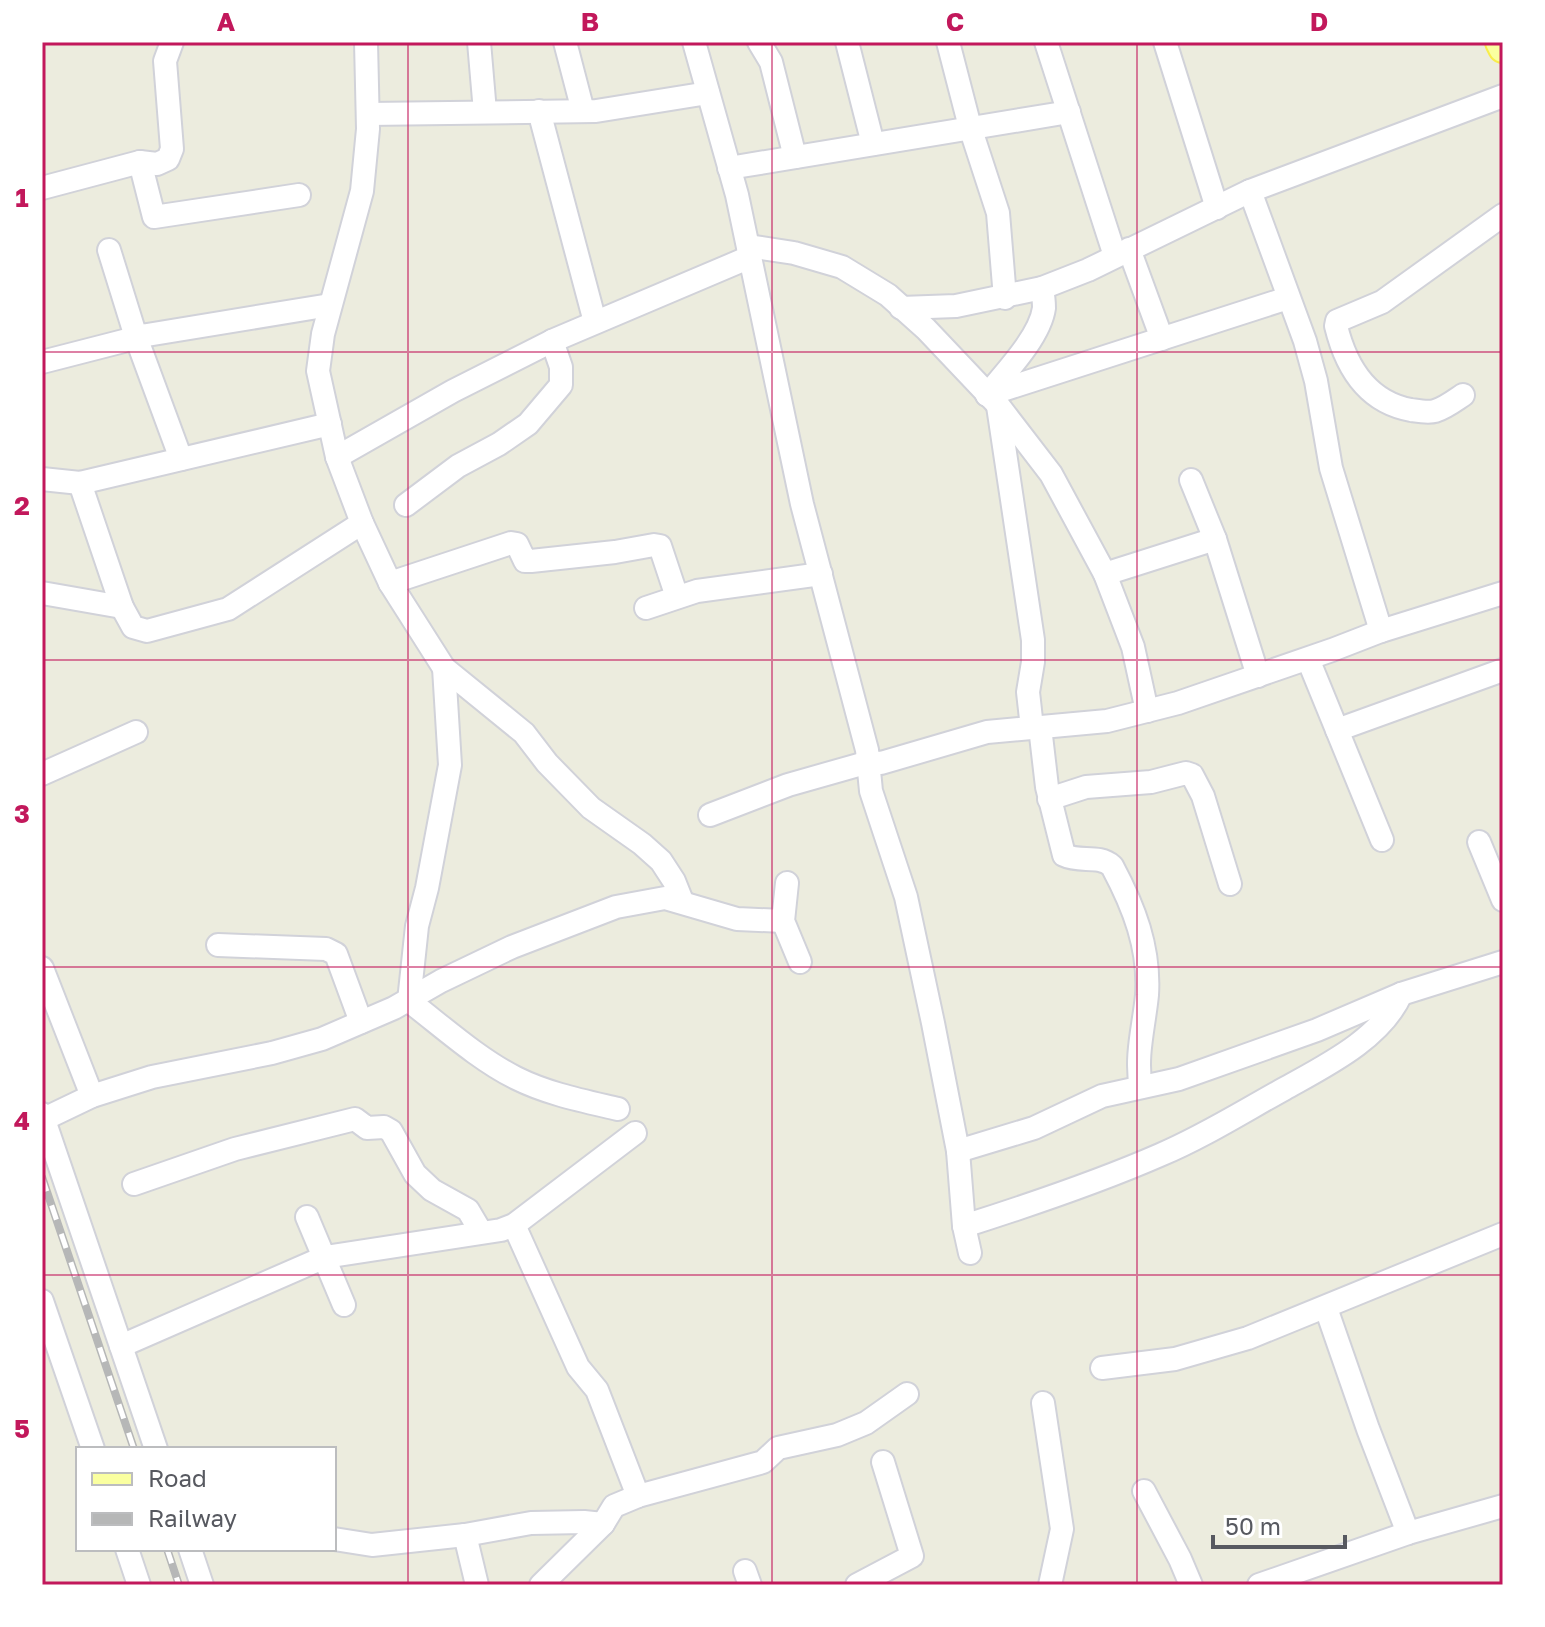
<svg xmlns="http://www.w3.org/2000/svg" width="1545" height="1627" viewBox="0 0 1545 1627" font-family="'Golos Text',sans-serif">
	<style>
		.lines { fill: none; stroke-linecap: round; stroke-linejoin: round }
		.minor-casing { stroke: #d1d2d9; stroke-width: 26 }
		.major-casing { stroke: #f8ed4b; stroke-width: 32 }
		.minor { stroke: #fff; stroke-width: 22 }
		.major { stroke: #faffa0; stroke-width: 28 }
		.rail-casing { stroke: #b6b7b7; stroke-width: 8 }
		.rail { stroke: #fff; stroke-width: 5; stroke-dasharray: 15; stroke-linecap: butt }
		.grid { fill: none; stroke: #c2185b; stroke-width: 2; stroke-opacity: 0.55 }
		.neatline { fill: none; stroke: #c2185b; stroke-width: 3 }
		.grid-label { font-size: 26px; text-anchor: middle; font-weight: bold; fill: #c2185b }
	</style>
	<rect width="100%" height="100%" fill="#ececde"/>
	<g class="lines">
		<defs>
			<g id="minor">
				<path d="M366,42l2,87 -6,62 -39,143 -5,37 19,86 25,66 28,60 54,85 80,65 23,30 44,45 51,36 19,17 13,20 8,20"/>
				<path d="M479,42l6,70"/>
				<path d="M565,42l18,69"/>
				<path d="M694,42l43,153 65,309 65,246 4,41 35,106 27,126 25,128 6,75 6,27"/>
				<path d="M759,42l12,20 24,95"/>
				<path d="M847,42l26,102"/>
				<path d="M948,42l22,85 28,86 7,85"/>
				<path d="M1046,42l69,214"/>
				<path d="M1165,42l52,166"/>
				<path d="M539,111l56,211"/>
				<path d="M368,114l228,-3 112,-18"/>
				<path d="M140,162l14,55 145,-22"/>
				<path d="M729,168l340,-56"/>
				<path d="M42,188l98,-26 17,2 11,-5 4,-10 -7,-88 7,-19"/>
				<path d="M1250,191l55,150 11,40 15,87 50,163"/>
				<path d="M748,246l46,7 48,14 46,28 38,34 72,76 53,69 54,100 28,73 14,64"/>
				<path d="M1129,249l33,90"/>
				<path d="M109,250l27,87 45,122"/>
				<path d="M901,308l55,-2 86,-18 46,-18 162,-79 253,-95"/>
				<path d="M42,362l105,-27 183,-30"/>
				<path d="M987,395l301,-97"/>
				<path d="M987,395c18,-22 53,-58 57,-87 0,-6 -1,-14 -2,-20"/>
				<path d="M1463,395c-9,6 -18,13 -28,16 -7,2 -17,0 -24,-1 -44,-8 -65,-43 -75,-84l1,-5 45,-19 121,-87"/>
				<path d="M998,406l35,234v22l-5,30 4,36"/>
				<path d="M337,457l116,-66 99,-50 198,-84"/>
				<path d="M42,479l38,4 250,-59"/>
				<path d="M1191,480l24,59 43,137"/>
				<path d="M80,483l42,124 11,20 14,4 81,-22 134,-86"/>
				<path d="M406,505l52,-39 41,-22 29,-20 33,-39v-18l-9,-26"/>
				<path d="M1105,574l110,-35"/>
				<path d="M390,583l121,-40 6,1 8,17h6l84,-9 39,-7 6,1 17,51"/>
				<path d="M42,593l80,14"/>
				<path d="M646,608l51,-17 124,-17"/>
				<path d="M1308,659l74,181"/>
				<path d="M1040,727l7,60 17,68c16,8 34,-1 48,11 22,41 38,82 35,129 -3,31 -12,62 -6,92"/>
				<path d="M1337,730l166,-60"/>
				<path d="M42,774l94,-42"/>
				<path d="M1049,799l37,-12 65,-5 35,-9 6,2 11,21 27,88"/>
				<path d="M710,815l78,-30 81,-23 12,1 106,-31 120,-11 71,-18 154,-53 49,-19 122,-38"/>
				<path d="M1479,842l24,58"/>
				<path d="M787,883l-4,38 17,41"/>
				<path d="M218,945l108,4 10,5 25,68"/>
				<path d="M42,968l50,128"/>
				<path d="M409,1001l8,-75 10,-38 23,-123 -6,-97"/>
				<path d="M409,1001c34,26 69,58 107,77 32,16 68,23 102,31"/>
				<path d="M42,1114l114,335"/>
				<path d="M44,1119l48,-23 60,-19 120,-24 50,-14 72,-31 47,-27 71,-34 104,-40 49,-9 72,21 46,2"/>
				<path d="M958,1151l76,-23 68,-32 77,-17 138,-49 84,-36 102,-32"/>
				<path d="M134,1184l101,-35 120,-30 12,9 17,-1 7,4 24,43 17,16 36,20 13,22"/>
				<path d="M307,1217l37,88"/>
				<path d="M514,1225l64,142 19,23 41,106"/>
				<path d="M964,1226c66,-21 132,-43 196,-71 43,-18 84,-44 124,-66 41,-23 97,-50 117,-95"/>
				<path d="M42,1301l51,148"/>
				<path d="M1326,1308l42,121 40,104"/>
				<path d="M121,1346l204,-89 176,-27 13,-5 121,-92"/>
				<path d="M1102,1368l73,-9 73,-21 255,-104"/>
				<path d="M1043,1403l19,126 -12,56"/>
				<path d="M1144,1491l36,68 11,26"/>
				<path d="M465,1535l12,50"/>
				<path d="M334,1539l38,6 93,-10 66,-12 53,-1 19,2"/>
				<path d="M127,1549l12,36"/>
				<path d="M190,1549l12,36"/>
				<path d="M745,1571l5,14"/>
				<path d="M541,1585l62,-61 11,-18 24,-10 125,-34 15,-14 59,-13 29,-12 41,-29"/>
				<path d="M857,1585l55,-29 -29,-94"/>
				<path d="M1259,1585l149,-52 95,-27"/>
			</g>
			<path id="major" d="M1500,42l3,6"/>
		</defs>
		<use href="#minor" class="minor-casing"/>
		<use href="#major" class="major-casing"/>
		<use href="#minor" class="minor"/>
		<use href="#major" class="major"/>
		<defs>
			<g id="rail">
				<path d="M42,1177l92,272"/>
				<path d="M167,1549l12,36"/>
			</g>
		</defs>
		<use href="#rail" class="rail-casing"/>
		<use href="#rail" class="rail"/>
	</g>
	<path class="grid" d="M408,42v1543M772,42v1543M1137,42v1543M42,352h1461M42,660h1461M42,967h1461M42,1275h1461"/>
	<rect width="1545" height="1627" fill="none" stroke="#ffffff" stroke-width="88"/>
	<rect x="76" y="1447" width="260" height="104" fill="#ffffff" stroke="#bcbdbf" stroke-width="2"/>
	<rect x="92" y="1473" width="40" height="12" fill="#faffa0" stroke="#bcbdbf" stroke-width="2"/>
	<text x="148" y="1487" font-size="24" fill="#575960">Road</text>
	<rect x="92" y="1513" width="40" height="12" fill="#b6b7b7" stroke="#bcbdbf" stroke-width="2"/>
	<text x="148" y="1527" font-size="24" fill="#575960">Railway</text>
	<path d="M1213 1535v12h132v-12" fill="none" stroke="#575960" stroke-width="4"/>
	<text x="1225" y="1535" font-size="24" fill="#575960" stroke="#ffffff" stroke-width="6" paint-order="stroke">50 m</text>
	<rect x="44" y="44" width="1457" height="1539" class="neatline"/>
	<g class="grid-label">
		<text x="226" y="31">A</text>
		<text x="590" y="31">B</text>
		<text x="955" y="31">C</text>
		<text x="1319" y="31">D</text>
		<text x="22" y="207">1</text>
		<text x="22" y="515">2</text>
		<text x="22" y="823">3</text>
		<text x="22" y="1130">4</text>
		<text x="22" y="1438">5</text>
	</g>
</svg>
